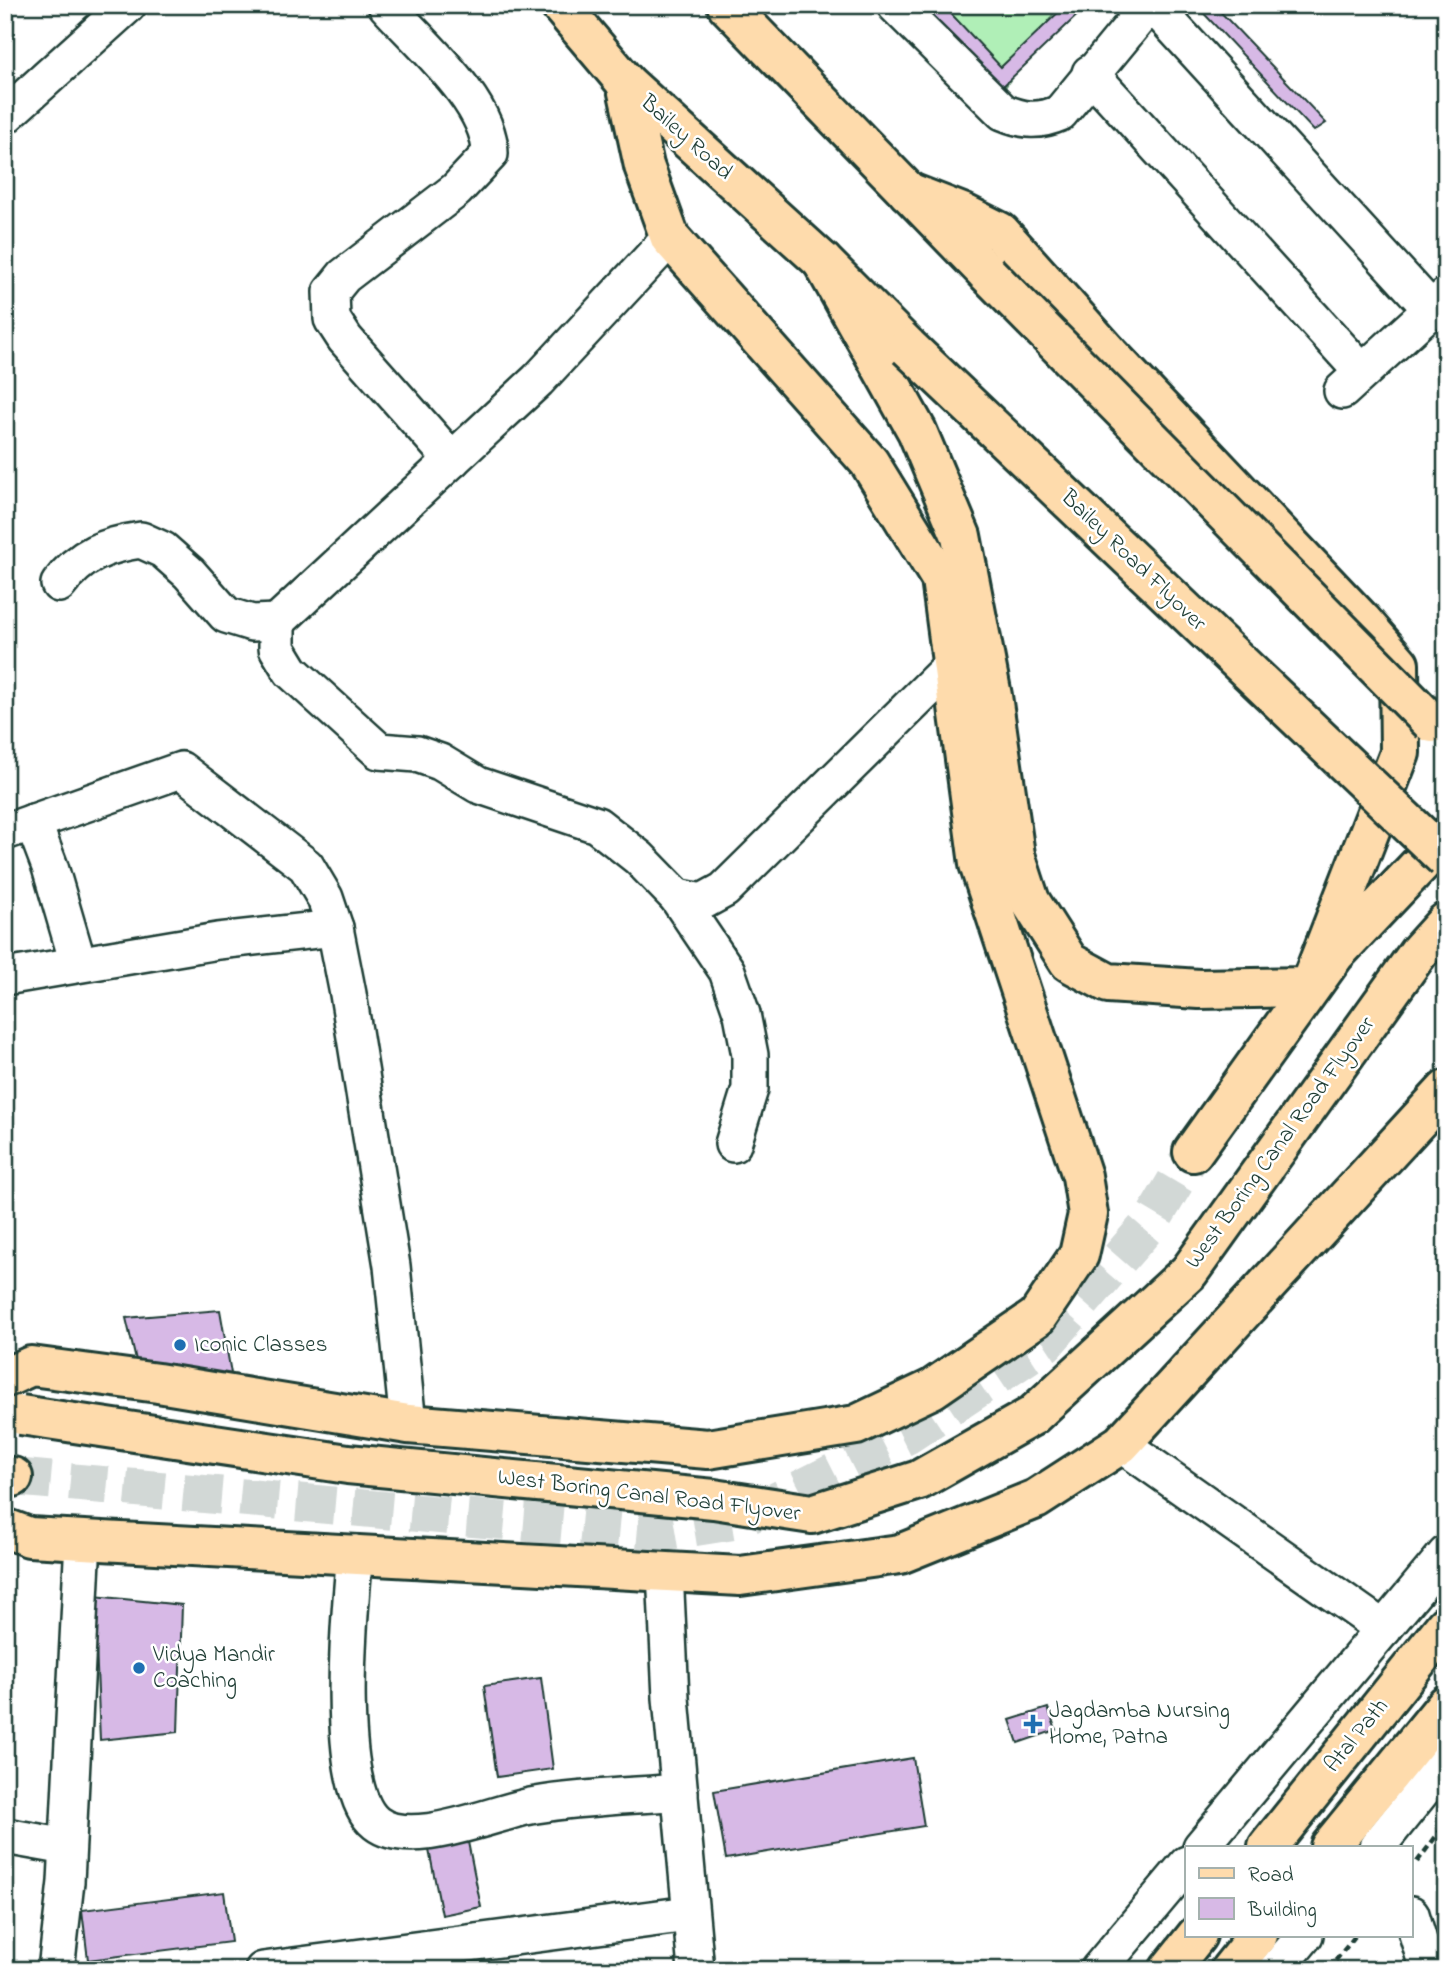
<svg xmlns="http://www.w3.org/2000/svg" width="1451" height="1975" viewBox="0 0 1451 1975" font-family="'Indie Flower',sans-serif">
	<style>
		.green { fill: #b0efb7; stroke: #689676; stroke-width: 2 }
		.building { fill: #d7b9e6; stroke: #1f3d34; stroke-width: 2 }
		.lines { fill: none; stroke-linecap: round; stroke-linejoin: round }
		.major-tunnel { stroke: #d2d8d6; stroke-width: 38; stroke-dasharray: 38 19; stroke-linecap: butt }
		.minor-casing { stroke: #1f3d34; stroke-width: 40 }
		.major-casing { stroke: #1f3d34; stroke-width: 44 }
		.highway-casing { stroke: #1f3d34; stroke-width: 44 }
		.path { stroke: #1f3d34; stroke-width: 4.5; stroke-dasharray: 7 5; stroke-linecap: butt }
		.minor { stroke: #fff; stroke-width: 35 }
		.major { stroke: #fedbac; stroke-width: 38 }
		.highway { stroke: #fedbac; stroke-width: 38 }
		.major-bridge-casing { stroke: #1f3d34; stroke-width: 44; stroke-linecap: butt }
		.highway-bridge-casing { stroke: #1f3d34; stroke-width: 44; stroke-linecap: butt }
		.major-bridge { stroke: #fedbac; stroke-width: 38 }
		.highway-bridge { stroke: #fedbac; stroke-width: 38 }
		.poi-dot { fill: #1f6fb2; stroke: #fff; stroke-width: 2.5 }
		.labels { text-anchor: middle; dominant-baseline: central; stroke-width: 5; stroke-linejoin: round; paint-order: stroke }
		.street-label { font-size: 23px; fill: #1f3d34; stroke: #fff }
		.poi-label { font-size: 23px; fill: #1f3d34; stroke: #fff; text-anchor: start }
	</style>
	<rect width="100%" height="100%" fill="#fff"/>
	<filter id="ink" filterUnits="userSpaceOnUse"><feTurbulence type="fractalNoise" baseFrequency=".0143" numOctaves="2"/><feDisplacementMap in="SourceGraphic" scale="14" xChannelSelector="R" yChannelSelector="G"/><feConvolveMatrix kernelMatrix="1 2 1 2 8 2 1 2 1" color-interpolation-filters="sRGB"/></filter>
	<g filter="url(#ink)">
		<path class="green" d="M926,5h133l-53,81z"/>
		<g class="building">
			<path d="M921,5h22l58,62 65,-62h22l-88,84z"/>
			<path d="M1196,5h18l112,118 -12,8z"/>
			<path d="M220,1310l13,75 -94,-12 -13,-55z"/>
			<path d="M94,1596l88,9 -4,127 -78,8z"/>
			<path d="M541,1678l12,91 -56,8 -13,-91z"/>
			<path d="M1048,1708l8,22 -38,13 -8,-23z"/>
			<path d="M913,1758l11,68 -198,33 -12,-68z"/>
			<path d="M468,1842l13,65 -39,8 -13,-65z"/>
			<path d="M224,1892l7,50 -143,18 -6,-50z"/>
		</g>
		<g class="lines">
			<path class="major-tunnel" d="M13,1477l640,57 86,-14 169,-85 137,-91 107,-123 41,-69"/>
			<defs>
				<g id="minor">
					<path d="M386,5c33,37 105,98 104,149l-34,36 -112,86 -13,16 1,27 13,20 107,121"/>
					<path d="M895,5l108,107c21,9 36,10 57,1l89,-108"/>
					<path d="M1153,5l278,304"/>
					<path d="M1090,73l272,299"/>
					<path d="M5,116l123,-111"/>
					<path d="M670,238l-132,142 -261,242v26l14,23 88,80 38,3 23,8 38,23 119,40 42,33 38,39 25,5 22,-12 228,-225"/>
					<path d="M1342,391l104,-95"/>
					<path d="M59,584c21,-29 47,-39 82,-44l22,10 26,23 37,42 26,8 25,-1"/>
					<path d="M33,822l17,45 28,96"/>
					<path d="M5,832l176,-62 125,96 19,32 10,30 13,66 44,272 16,158"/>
					<path d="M677,897l50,74 15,43 8,41v34l-17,55"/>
					<path d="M5,977l213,-36 117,-13"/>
					<path d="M1121,1444l263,185"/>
					<path d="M355,1553c-5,53 -23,236 21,270 36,28 120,-12 160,-18 48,-8 96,-9 144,-13"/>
					<path d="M665,1571l6,127 25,272"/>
					<path d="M5,1836l62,11"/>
					<path d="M1201,1847l245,-293"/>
					<path d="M1377,1847l69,-86"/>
					<path d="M1411,1914l17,56"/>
					<path d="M56,1970l10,-88 17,-343"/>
					<path d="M263,1970l426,-56"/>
					<path d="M1098,1970l89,-106"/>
					<path d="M1276,1970l29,-35"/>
				</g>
				<g id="major">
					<path d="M1193,1152l142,-198 111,-117"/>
					<path d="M1032,1416l157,-144 229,-319 28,-31"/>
					<path d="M5,1476l8,1"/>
					<path d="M1268,1847l178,-222"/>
					<path d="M1330,1847l116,-142"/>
					<path d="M1169,1970l28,-35"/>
					<path d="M1230,1970l28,-35"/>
				</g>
				<g id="highway">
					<path d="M560,5l66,78 196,178 86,86"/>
					<path d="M727,5l260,268"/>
					<path d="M822,261l95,170 44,105 31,160 23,159 15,46 39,61 39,21 91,6 110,-2 91,-234 -1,-89 -37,-43 -252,-266 -110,-123 -38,-19 -54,-21"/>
					<path d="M5,1378l26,-12 127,17 250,41 300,25 148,-24 76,-36 105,-72 42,-62 9,-41 -6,-38 -103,-312 -38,-285 -72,-117 -199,-224 -26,-72 -18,-83"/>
					<path d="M5,1528l24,9 711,39 160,-22 136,-55 85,-55 325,-354"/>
				</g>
			</defs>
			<use href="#minor" class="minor-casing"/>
			<use href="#major" class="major-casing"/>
			<use href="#highway" class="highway-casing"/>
			<g class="path">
				<path d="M1440,1519l6,-8"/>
				<path d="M1417,1862l29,-39"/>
				<path d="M1328,1970l28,-35"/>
			</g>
			<use href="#minor" class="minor"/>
			<use href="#major" class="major"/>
			<use href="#highway" class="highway"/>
			<defs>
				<path id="major-bridge" d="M21,1415l327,49 366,35 98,15 107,-34 113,-64"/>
				<g id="highway-bridge">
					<path d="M987,273l445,450"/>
					<path d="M908,347l538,512"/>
				</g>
			</defs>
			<use href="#major-bridge" class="major-bridge-casing"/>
			<use href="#highway-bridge" class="highway-bridge-casing"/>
			<use href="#major-bridge" class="major-bridge"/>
			<use href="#highway-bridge" class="highway-bridge"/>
		</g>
	</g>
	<g class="poi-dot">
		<circle cx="180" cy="1345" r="7"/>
		<circle cx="139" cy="1668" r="7"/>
		<path d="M1029.5 1713.5h7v7h7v7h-7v7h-7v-7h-7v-7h7z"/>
	</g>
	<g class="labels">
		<g class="street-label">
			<text transform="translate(686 138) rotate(42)">Bailey Road</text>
			<text transform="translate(1133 561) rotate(44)">Bailey Road Flyover</text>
			<text transform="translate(1281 1143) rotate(-54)">West Boring Canal Road Flyover</text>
			<text transform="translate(649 1496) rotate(7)">West Boring Canal Road Flyover</text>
			<text transform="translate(1357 1736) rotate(-51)">Atal Path</text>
		</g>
		<g class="poi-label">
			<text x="194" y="1345">Iconic Classes</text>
			<text x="153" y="1655">Vidya Mandir<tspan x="153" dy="26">Coaching</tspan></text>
			<text x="1049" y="1711">Jagdamba Nursing<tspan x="1049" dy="26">Home, Patna</tspan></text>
		</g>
	</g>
	<rect width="1451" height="1975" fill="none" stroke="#fff" stroke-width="28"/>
	<rect x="14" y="14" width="1423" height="1947" fill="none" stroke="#1f3d34" stroke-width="2.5" filter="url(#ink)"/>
	<rect x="1185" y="1846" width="228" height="91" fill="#ffffff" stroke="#a5b1ae" stroke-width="2"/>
	<rect x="1199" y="1868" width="35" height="10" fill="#fedbac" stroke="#a5b1ae" stroke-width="2"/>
	<text x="1248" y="1881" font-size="21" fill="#1f3d34">Road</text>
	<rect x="1199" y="1898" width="35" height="21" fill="#d7b9e6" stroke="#a5b1ae" stroke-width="2"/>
	<text x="1248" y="1916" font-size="21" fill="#1f3d34">Building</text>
</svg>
